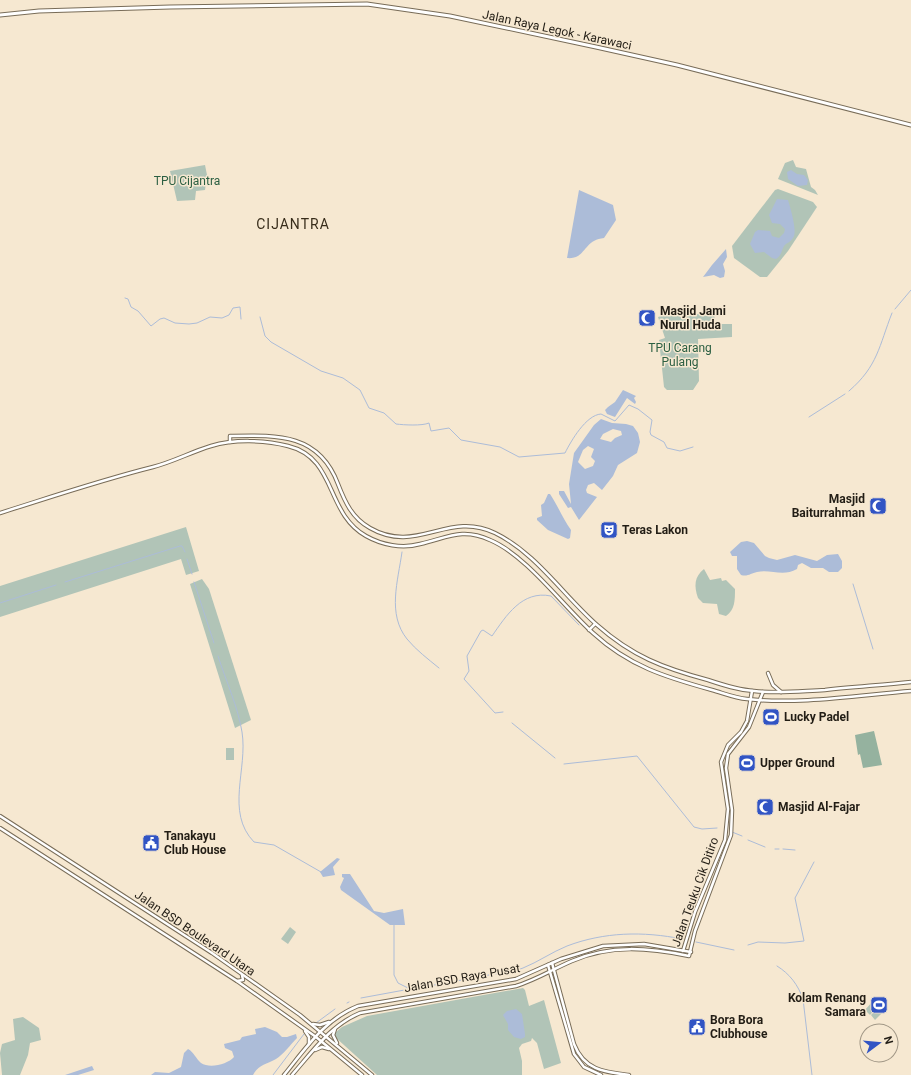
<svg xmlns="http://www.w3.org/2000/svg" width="911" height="1075" viewBox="0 0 911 1075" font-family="Roboto,sans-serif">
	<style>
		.green { fill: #b1c4b7 }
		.forest { fill: #95b29f }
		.water { fill: #acbcd8; fill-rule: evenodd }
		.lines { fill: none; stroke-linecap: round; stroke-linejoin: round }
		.stream { stroke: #acbcd8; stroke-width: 1 }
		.secondary-casing { stroke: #786c58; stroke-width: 4.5 }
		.primary-casing { stroke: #786c58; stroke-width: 5 }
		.secondary { stroke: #fff; stroke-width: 2.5 }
		.primary { stroke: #fff; stroke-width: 3 }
		.labels { text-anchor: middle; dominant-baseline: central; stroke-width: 3; stroke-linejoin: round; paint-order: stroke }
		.street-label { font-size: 12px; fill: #221d15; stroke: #f6e8d1 }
		.park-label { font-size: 12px; fill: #2c5f42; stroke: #f6e8d1 }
		.poi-label { font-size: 12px; font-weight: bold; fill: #221d15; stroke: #f6e8d1; text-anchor: start }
		.quarter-label { font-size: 14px; letter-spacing: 1px; fill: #382d1b; stroke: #f6e8d1 }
	</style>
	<rect width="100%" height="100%" fill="#f6e8d1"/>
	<g class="green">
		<path d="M793,160l3,7 10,2 5,18 4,3 3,5 -40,-16 7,-16z"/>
		<path d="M205,165l2,10 -2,15 -9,1 -1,9 -18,1 -7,-30z"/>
		<path d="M778,189l35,13 4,5 -29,44 -21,26h-7l-26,-19 -2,-12 43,-56z"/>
		<path d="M677,311l3,6 34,-6 1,13h17v13l-34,2 1,42 -6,9h-26l-3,-3 -5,-47 6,-2 -7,-21z"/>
		<path d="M186,527l13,44 -13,4 -5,-16 -181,58v-31z"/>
		<path d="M704,569l6,11 11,-2 1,3 4,-1 9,9c0,11 0,21 -9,27l-7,-2 -2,-10 -14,-1 -5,-5c-4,-12 -4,-21 6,-29z"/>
		<path d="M202,579l7,10 42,131 -16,8 -45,-144z"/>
		<rect x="226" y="748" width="8" height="12"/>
		<path d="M290,927l6,5 -8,12 -7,-5z"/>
		<path d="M523,988l2,2 4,16 15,-6 17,63 -17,6 -7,-26 -5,-5 -1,3 -9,3 -3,4 3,13v14h-145l-43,-39 2,-4 6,-5 25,-11z"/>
		<path d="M872,1002l5,5 -7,8 -5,-5z"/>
		<path d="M878,1008l4,5 -7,7 -4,-5z"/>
		<path d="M23,1017l16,11 2,12 -11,3 -2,12 -8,20h-18l-2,-22 2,-9 13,-4 -2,-21z"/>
	</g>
	<path class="forest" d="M874,731l8,34 -19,3 -3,-14 -2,1 -3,-20z"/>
	<g class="water">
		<path d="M791,170l6,4 7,1 4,5 -1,5 -9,1 -10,-7 -1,-7z"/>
		<path d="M579,190l34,15 3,15 -12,18c-21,2 -18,22 -37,20z"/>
		<path d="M777,199l11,1c2,7 10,32 5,38 -2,4 -7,5 -9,8 -3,5 -2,9 -8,13l-4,-1 -8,-6 -9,1 -5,-9 5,-12 3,-2 12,1 2,5 7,2 5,-5 1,-4 -5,-5 -8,-1 -3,-8z"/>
		<path d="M726,249l1,8 -4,7 2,7 -1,6 -4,1 -6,-3 -11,2 9,-12z"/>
		<path d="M623,390l13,6 -2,2 2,4 -1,2 -8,-6 -12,19 -8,-3 -2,-4 3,-3 7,-5z"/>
		<path d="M601,419l11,4 14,1 7,2 5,7 2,9 -3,11 -19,12 -5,11 -11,14 -8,-7 -6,2 -2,5 1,3 10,4 -18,23 -8,-13 -3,1 -9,-14v-3h5l7,13 -2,-20 5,-31 20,-28zM613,429l8,2 1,4 -7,3 -4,4 -11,-3 3,-5zM588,446l6,3 -3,8 4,4 -2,5 -8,3 -7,-7 5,-12z"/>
		<path d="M548,494h2c8,12 13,25 21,36l-1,8 -2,1 -20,-9 -11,-10v-2l5,-2 -1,-11 3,-2z"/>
		<path d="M747,541l7,2 11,13 4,2 8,2 18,-5 22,6 10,-6 11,-1 4,7v7l-4,4h-9l-6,-4h-12l-9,-5 -4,2 -1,4c-14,8 -26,0 -40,3 -6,1 -9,5 -16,3l-4,-6v-13h-5l-2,-4 11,-10z"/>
		<path d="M337,858l3,1 -7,8 2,8 -12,2 -3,-5z"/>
		<path d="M342,874h8l24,37 10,2 19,-4 2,16h-15l-49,-35 -1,-3 4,-9 -2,-1z"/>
		<path d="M516,1009l6,5 3,20v3l-4,2 -7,-2 -6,-7v-6l-5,-9 4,-4z"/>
		<path d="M265,1027l12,5 5,5h5l9,-3 1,4c-7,7 -13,16 -21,21 -10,6 -17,5 -23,16h-102l4,-3 14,1 12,-6 3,-14 4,-4c6,3 8,10 13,14 9,6 27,1 33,-6l-2,-6 -7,-3 -1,-4 16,-4 2,-3 14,-3 -1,-5z"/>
		<path d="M92,1066l2,4 -16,5h-13z"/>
	</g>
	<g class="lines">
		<g class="stream">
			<path d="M125,298l3,1 3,8 7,4 13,15 9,-7 4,-1 11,5 14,1 8,-1 13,-6 12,1 7,-3 4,-7 7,-1 1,12"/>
			<path d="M895,309l16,-19"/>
			<path d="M260,317l5,19 6,6 50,29 22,7 17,12 9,18 15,5 12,11c8,1 26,2 33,-1l2,8 18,-3 12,12 39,7 19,10 46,-4c6,-12 21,-38 36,-39l14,7 14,-16 9,4 14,11 -2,12 1,3 13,7 3,6 13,3 13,-4"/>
			<path d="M849,391c29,-25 30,-45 43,-78"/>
			<path d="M809,417l36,-23"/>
			<path d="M402,552c-4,29 -15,62 5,87 9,11 21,20 32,29"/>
			<path d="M187,559l5,15"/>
			<path d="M65,582l115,-36h2l3,6"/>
			<path d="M194,582l20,61"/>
			<path d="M853,584l20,65"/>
			<path d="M0,603l56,-18"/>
			<path d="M218,656c8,25 20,51 24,76 6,37 -17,80 12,110l20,3 47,27"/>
			<path d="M503,712l-8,1 -31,-34 5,-8 -2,-15 14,-25 2,-1 9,6c14,-20 30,-46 59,-40l28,29"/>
			<path d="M512,723l43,35"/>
			<path d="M564,764l73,-8 57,71 8,2 15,-1"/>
			<path d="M732,832l10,4"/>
			<path d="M748,840l17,7"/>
			<path d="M775,849h4"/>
			<path d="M783,849l12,1"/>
			<path d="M394,924v51l4,8 12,6"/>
			<path d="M696,942l38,8"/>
			<path d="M748,945l10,-3 27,1 19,-2 -9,-43 19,-36"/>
			<path d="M777,966c13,8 21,19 26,33l9,76"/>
			<path d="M496,974c9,-2 19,-2 27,-6 15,-6 29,-16 44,-22 37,-14 76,-15 115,-7"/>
			<path d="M418,988l71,-13"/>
			<path d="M361,998l49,-9"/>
			<path d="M347,1003l2,-1"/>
			<path d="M316,1023l19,-14"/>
			<path d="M273,1075l31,-41"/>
		</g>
		<defs>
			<g id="secondary">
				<path d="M230,442v-6c47,-1 89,-3 108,48 7,18 14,34 32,44 47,27 78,-18 125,5 41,20 68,62 102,92 35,31 66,43 111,55 15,5 30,10 46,11 23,3 47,0 71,-1 28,-3 57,-5 86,-8"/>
				<path d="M0,513c51,-16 101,-33 153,-46 20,-5 38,-15 58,-21 23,-7 54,-6 77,0 49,12 37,67 78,90 16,9 36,13 54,8 27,-6 42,-17 70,-4 36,15 73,66 103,93 36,33 72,44 119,57 11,3 23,8 35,9 50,6 113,-4 164,-8"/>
				<path d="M589,630l6,-6"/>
				<path d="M768,673l5,12 8,7"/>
				<path d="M0,816l212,137 88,62 72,60"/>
				<path d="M0,828l237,153 79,56 46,38"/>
				<path d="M683,951l12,-39 30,-72 3,-31 -7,-47 7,-17 13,-13 6,-11 5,-30"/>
				<path d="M552,963l22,81c10,26 30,28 55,31"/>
				<path d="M548,965l26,89 10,13 17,8"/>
				<path d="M237,981l6,-1 -1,-5"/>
				<path d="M313,1024l7,1 9,-3"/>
				<path d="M335,1029l-2,6 4,8"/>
				<path d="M305,1031l4,6v7"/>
				<path d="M315,1050l7,-3 7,2"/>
				<path d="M284,1075c22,-27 41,-56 74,-69l158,-27 45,-20 42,-13 41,-2 47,8"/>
				<path d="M292,1075c21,-24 39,-50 68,-62l156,-27c20,-6 37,-17 56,-25 39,-17 77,-13 117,-5l6,-25 36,-96 1,-25 -6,-42 2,-14 21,-27 14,-35"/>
			</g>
			<path id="primary" d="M0,15l39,-4 131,-4 197,-3 83,12 146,31 81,18 234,60"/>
		</defs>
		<use href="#secondary" class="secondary-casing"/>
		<use href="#primary" class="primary-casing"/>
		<use href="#secondary" class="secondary"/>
		<use href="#primary" class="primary"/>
	</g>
	<defs>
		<symbol id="mosque-square" viewBox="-11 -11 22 22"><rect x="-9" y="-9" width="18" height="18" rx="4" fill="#3154c4" stroke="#f6e8d1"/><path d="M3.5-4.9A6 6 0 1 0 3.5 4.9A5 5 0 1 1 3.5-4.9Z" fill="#fff"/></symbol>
		<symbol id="theatre-square" viewBox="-11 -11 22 22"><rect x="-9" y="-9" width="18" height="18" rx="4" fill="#3154c4" stroke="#f6e8d1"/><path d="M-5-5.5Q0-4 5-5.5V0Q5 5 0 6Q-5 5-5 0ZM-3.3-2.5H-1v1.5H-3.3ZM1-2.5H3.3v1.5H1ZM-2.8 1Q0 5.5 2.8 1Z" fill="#fff"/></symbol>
		<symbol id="stadium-square" viewBox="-11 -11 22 22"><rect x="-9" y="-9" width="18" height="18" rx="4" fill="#3154c4" stroke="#f6e8d1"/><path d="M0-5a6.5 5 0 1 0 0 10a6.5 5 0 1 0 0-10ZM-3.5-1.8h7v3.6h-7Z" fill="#fff"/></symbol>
		<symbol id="civic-square" viewBox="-11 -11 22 22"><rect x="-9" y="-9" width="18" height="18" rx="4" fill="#3154c4" stroke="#f6e8d1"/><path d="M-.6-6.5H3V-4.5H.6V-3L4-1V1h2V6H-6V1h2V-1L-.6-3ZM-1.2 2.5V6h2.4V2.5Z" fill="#fff"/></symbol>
	</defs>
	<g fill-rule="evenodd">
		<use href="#mosque-square" x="637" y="308" width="20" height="20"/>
		<use href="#mosque-square" x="868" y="496" width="20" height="20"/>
		<use href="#theatre-square" x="599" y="520" width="20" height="20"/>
		<use href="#stadium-square" x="761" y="707" width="20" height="20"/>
		<use href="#stadium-square" x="737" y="753" width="20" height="20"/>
		<use href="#mosque-square" x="755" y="797" width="20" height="20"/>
		<use href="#civic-square" x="141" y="833" width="20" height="20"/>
		<use href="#stadium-square" x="869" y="995" width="20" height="20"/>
		<use href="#civic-square" x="687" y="1017" width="20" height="20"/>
	</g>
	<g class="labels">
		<g class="street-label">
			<text transform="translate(557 30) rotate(12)">Jalan Raya Legok - Karawaci</text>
			<text transform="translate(695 892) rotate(-70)">Jalan Teuku Cik Ditiro</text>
			<text transform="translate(195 933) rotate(34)">Jalan BSD Boulevard Utara</text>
			<text transform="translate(462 978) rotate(-10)">Jalan BSD Raya Pusat</text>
		</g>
		<g class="park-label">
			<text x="187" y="181">TPU Cijantra</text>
			<text x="680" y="348">TPU Carang<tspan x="680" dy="14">Pulang</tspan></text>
		</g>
		<g class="poi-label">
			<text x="660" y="311">Masjid Jami<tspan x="660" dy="14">Nurul Huda</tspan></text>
			<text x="865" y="499" text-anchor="end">Masjid<tspan x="865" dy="14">Baiturrahman</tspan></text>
			<text x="622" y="530">Teras Lakon</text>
			<text x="784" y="717">Lucky Padel</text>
			<text x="760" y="763">Upper Ground</text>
			<text x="778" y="807">Masjid Al-Fajar</text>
			<text x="164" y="836">Tanakayu<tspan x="164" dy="14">Club House</tspan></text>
			<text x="866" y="998" text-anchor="end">Kolam Renang<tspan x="866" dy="14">Samara</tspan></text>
			<text x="710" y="1020">Bora Bora<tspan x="710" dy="14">Clubhouse</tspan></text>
		</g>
		<g class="quarter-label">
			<text x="293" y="224">CIJANTRA</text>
		</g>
	</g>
	<g transform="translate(879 1043) rotate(74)"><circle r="19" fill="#f6e8d1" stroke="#a19786"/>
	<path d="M0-3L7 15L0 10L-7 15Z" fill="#3154c4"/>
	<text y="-6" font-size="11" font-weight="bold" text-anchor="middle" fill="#221d15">N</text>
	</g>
</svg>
